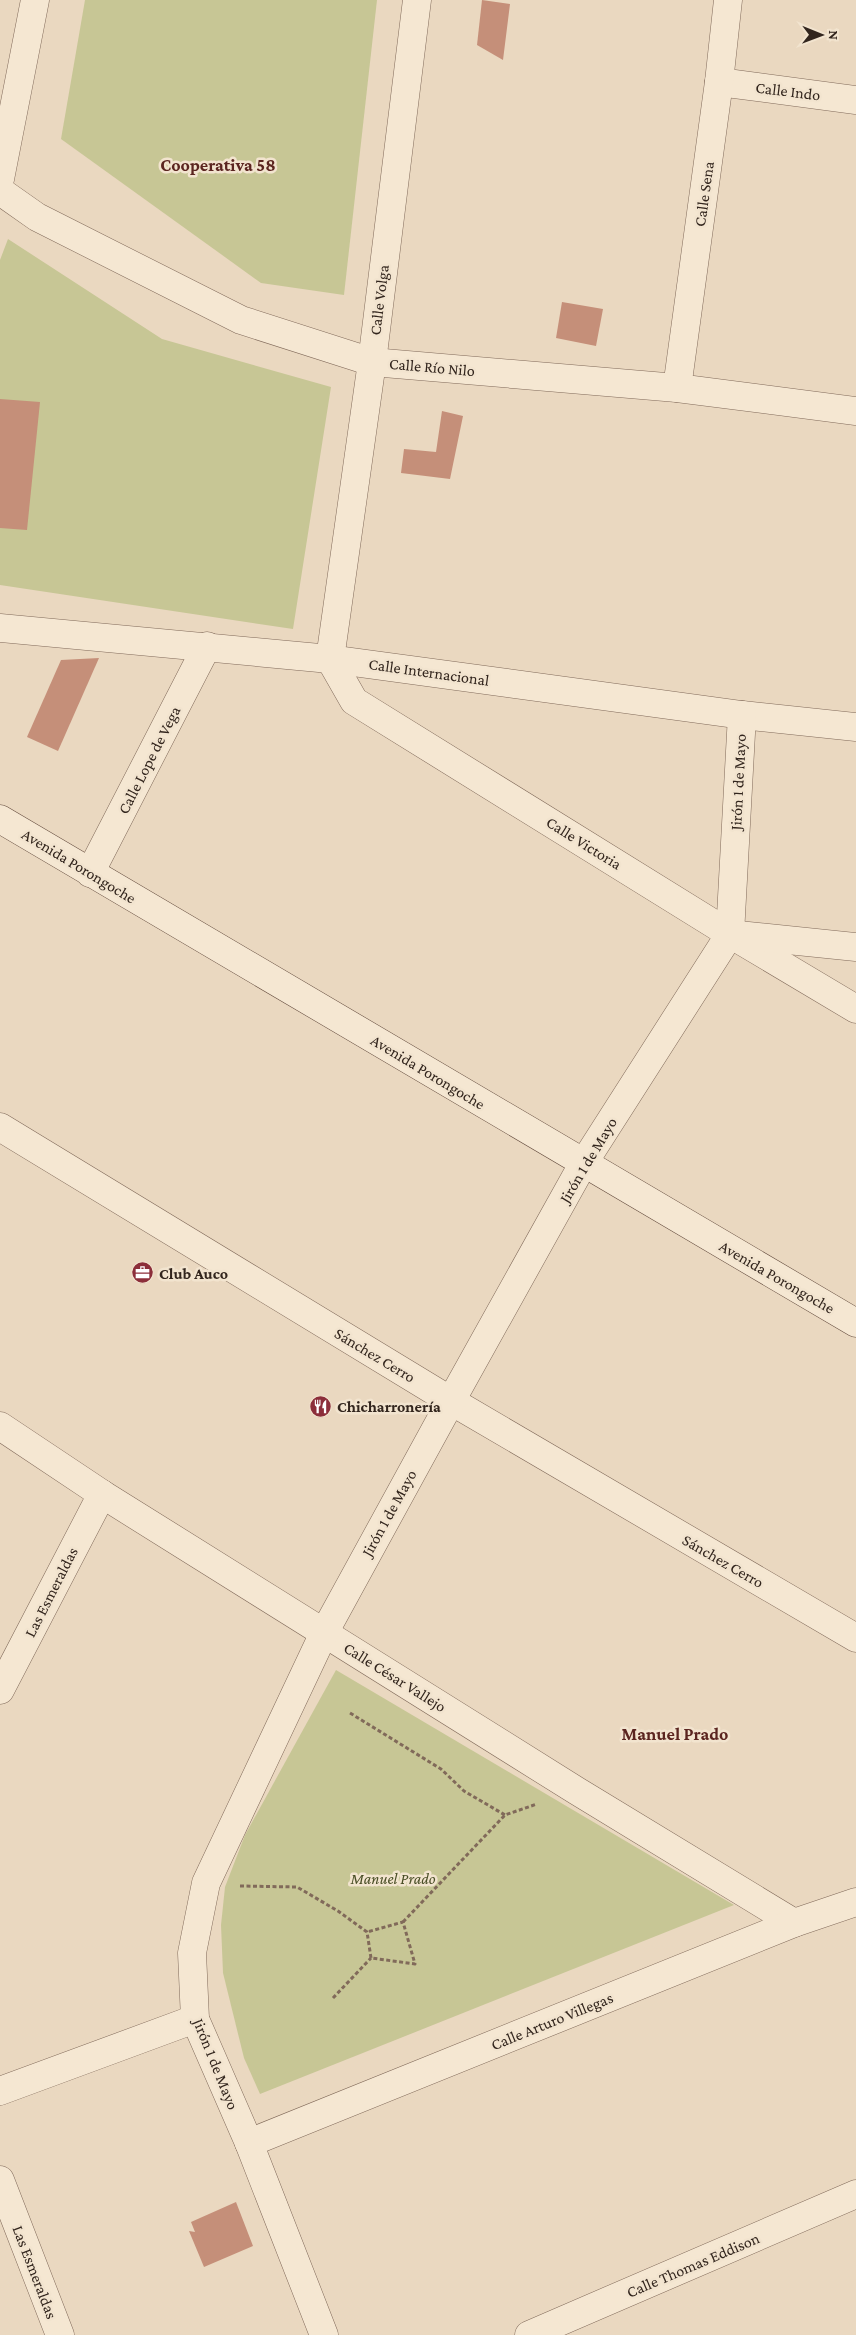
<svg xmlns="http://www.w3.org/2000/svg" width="856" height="2335" viewBox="0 0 856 2335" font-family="'Crimson Pro',serif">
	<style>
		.green { fill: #c7c695 }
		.building { fill: #c58f79 }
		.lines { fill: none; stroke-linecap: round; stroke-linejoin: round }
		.street-casing { stroke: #816a5a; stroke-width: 29 }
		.secondary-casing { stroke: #634b3d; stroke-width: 29 }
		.path { stroke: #816a5a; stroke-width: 3; stroke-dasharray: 4 2.5; stroke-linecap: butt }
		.street { stroke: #f5e7d2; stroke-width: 28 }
		.secondary { stroke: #f5e7d2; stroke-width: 28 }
		.labels { text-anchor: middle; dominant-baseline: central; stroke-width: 5; stroke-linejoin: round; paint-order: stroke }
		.street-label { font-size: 16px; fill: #32251d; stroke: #f2e4cf }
		.poi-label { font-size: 16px; font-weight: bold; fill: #32251d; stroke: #f2e4cf; text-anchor: start }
		.park-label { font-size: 16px; font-style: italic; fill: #484d25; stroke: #f2e4cf }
		.neighbourhood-label { font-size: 18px; font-weight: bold; fill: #5b2520; stroke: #f2e4cf }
	</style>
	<rect width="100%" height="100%" fill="#ead8c0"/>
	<g class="green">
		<path d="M85,0h292l-33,295 -83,-12 -200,-144z"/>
		<path d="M8,239l154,100 169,48 -38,242 -293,-44v-325z"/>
		<path d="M336,1670l398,235 -474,189 -16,-36 -21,-85 -2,-48 4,-38 20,-52z"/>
	</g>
	<g class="building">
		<path d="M482,0l28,4 -7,56 -26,-15z"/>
		<path d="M562,302l41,7 -7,37 -40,-8z"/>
		<path d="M0,399l40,3 -13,128 -27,-2z"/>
		<path d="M442,411l21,5 -13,63 -49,-6 3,-24 32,3z"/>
		<path d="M99,658l-41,93 -31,-14 34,-77z"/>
		<path d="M236,2202l17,44 -49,21 -15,-36 6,1 -4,-10z"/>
	</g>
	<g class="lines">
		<defs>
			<g id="street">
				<path d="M417,0l-45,362 -42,297 24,42 376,233 126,75"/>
				<path d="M719,82l137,18"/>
				<path d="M0,179l35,-179"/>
				<path d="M0,191l37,26 204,103 131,42 305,26 179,23"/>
				<path d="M677,388l42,-306 9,-82"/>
				<path d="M0,628l330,31 412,56 114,12"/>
				<path d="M90,873l117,-227"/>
				<path d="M738,935l118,12"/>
				<path d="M0,1127l451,274 405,237"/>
				<path d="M0,1426l102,68 475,297 217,132"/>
				<path d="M0,1690l102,-196"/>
				<path d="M0,2091l195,-72"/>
				<path d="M249,2143l545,-220 62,-21"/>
				<path d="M0,2180l60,155"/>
				<path d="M324,2335l-75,-192 -54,-124 -3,-66 14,-70 118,-250 127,-232 132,-237 147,-230 12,-219"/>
				<path d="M529,2335l327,-141"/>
			</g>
			<path id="secondary" d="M0,819l856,504"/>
		</defs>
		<use href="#street" class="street-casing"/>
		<use href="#secondary" class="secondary-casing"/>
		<g class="path">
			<path d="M350,1713l91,56 23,22 41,24"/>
			<path d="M240,1886l57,1 41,24 29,21 4,26 44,6 -12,-42 -36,10"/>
			<path d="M403,1922l102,-107 32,-11"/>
			<path d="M333,1998l38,-40"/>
		</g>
		<use href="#street" class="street"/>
		<use href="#secondary" class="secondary"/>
	</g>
	<defs>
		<symbol id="office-disc" viewBox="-11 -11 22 22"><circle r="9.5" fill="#8c2e3a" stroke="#f2e4cf"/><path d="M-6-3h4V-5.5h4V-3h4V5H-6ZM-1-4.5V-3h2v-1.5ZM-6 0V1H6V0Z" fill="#fff"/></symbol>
		<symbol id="restaurant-disc" viewBox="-11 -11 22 22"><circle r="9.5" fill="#8c2e3a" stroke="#f2e4cf"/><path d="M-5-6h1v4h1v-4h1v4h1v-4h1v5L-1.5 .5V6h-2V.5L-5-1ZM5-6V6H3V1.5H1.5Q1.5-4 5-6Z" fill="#fff"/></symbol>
	</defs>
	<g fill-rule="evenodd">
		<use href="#office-disc" x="130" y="1260" width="25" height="25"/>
		<use href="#restaurant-disc" x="308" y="1394" width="25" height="25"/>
	</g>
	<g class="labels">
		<g class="street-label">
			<text transform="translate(788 91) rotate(7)">Calle Indo</text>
			<text transform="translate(704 194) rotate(-82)">Calle Sena</text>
			<text transform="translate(379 300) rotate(-83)">Calle Volga</text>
			<text transform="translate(432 367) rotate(5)">Calle Río Nilo</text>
			<text transform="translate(429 672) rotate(8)">Calle Internacional</text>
			<text transform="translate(149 760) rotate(-63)">Calle Lope de Vega</text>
			<text transform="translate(738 782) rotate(-87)">Jirón 1 de Mayo</text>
			<text transform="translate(584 843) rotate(32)">Calle Victoria</text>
			<text transform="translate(79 866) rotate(31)">Avenida Porongoche</text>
			<text transform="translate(428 1072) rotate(31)">Avenida Porongoche</text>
			<text transform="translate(588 1160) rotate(-59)">Jirón 1 de Mayo</text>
			<text transform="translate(777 1277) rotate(30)">Avenida Porongoche</text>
			<text transform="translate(375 1355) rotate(31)">Sánchez Cerro</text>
			<text transform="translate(389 1513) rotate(-61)">Jirón 1 de Mayo</text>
			<text transform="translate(723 1561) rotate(30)">Sánchez Cerro</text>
			<text transform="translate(51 1592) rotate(-63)">Las Esmeraldas</text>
			<text transform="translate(395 1677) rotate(32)">Calle César Vallejo</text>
			<text transform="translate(552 2021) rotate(-22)">Calle Arturo Villegas</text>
			<text transform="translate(216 2064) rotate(68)">Jirón 1 de Mayo</text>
			<text transform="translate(693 2265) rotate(-23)">Calle Thomas Eddison</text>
			<text transform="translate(35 2272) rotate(69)">Las Esmeraldas</text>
		</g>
		<g class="poi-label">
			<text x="159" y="1273">Club Auco</text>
			<text x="337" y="1406">Chicharronería</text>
		</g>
		<g class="park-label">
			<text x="393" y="1878">Manuel Prado</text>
		</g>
		<g class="neighbourhood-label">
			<text x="218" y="165">Cooperativa 58</text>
			<text x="675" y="1734">Manuel Prado</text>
		</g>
	</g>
	<g transform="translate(821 35) rotate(91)" stroke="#f2e4cf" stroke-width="4" paint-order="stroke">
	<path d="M0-4L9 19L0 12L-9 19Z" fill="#32251d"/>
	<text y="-8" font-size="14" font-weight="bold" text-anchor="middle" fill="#32251d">N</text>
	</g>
</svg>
